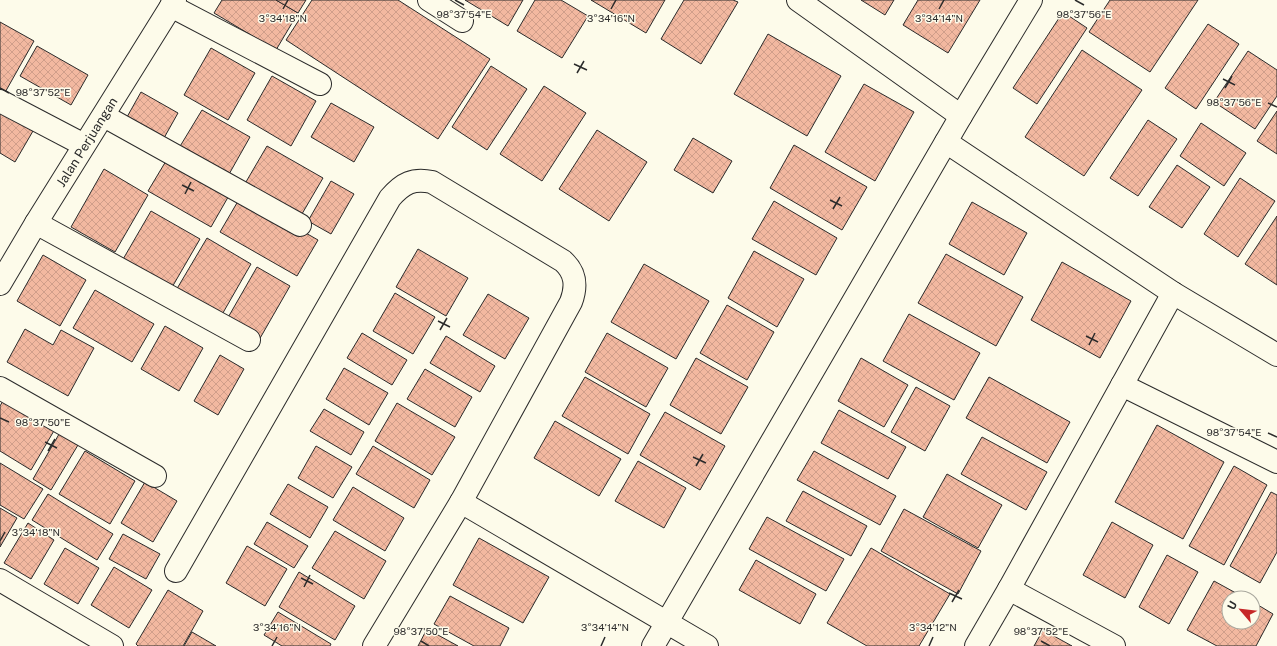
<svg xmlns="http://www.w3.org/2000/svg" width="1277" height="646" viewBox="0 0 1277 646" font-family="'Public Sans',sans-serif">
	<style>
		.building { fill: url(#building-cross-hatch); stroke: #2b2b2b }
		.lines { fill: none; stroke-linecap: round; stroke-linejoin: round }
		.street-casing { stroke: #2b2b2b; stroke-width: 24 }
		.street { stroke: #fdfbea; stroke-width: 22 }
		.ticks { fill: none; stroke: #2b2b2b; stroke-width: 1.5 }
		.labels { text-anchor: middle; dominant-baseline: central; stroke-width: 3; stroke-linejoin: round; paint-order: stroke }
		.street-label { font-size: 13px; fill: #2b2b2b; stroke: #fdfbea }
		.ticks-label { font-size: 10px; text-anchor: middle; fill: #2b2b2b; stroke: #fdfbea; stroke-width: 3; stroke-linejoin: round; paint-order: stroke }
	</style>
	<defs>
		<pattern id="building-cross-hatch" width="8" height="8" patternUnits="userSpaceOnUse"><rect width="8" height="8" fill="#f2b8a0"/><path d="M0 0l8 8M0 8l8-8" fill="none" stroke="#d09e8a"/></pattern>
	</defs>
	<rect width="100%" height="100%" fill="#fdfbea"/>
	<g class="building">
		<path d="M222,0h54l22,13 -22,37 -62,-37z"/>
		<path d="M276,0h30l-8,13z"/>
		<path d="M312,0h86l92,59 -52,80 -152,-99z"/>
		<path d="M465,0h58l-15,26z"/>
		<path d="M535,0h26l27,16 -26,42 -45,-27z"/>
		<path d="M591,0h74l-19,33z"/>
		<path d="M684,0h49l5,2 -37,62 -40,-25z"/>
		<path d="M861,0h33l-9,15z"/>
		<path d="M918,0h62l-32,53 -45,-28z"/>
		<path d="M1110,0h88l-48,72 -61,-40z"/>
		<path d="M1063,12l24,16 -50,76 -24,-16z"/>
		<path d="M0,22l34,19 -31,55 -3,-2z"/>
		<path d="M1208,24l31,20 -43,65 -31,-21z"/>
		<path d="M768,34l73,42 -34,60 -73,-42z"/>
		<path d="M37,46l51,29 -17,30 -51,-29z"/>
		<path d="M211,48l44,25 -27,47 -44,-25z"/>
		<path d="M1082,50l60,40 -58,86 -59,-39z"/>
		<path d="M1248,51l29,19v26l-22,33 -41,-27z"/>
		<path d="M491,66l36,23 -40,61 -35,-23z"/>
		<path d="M272,76l44,25 -25,45 -44,-26z"/>
		<path d="M864,84l50,28 -39,69 -50,-29z"/>
		<path d="M544,86l42,27 -44,68 -42,-27z"/>
		<path d="M141,92l37,21 -14,25 -37,-21z"/>
		<path d="M331,103l43,24 -20,35 -43,-25z"/>
		<path d="M202,110l48,27 -22,39 -49,-28z"/>
		<path d="M1277,111v43l-20,-13z"/>
		<path d="M0,112l33,19 -18,31 -15,-9z"/>
		<path d="M1148,120l29,19 -39,57 -28,-18z"/>
		<path d="M1201,123l45,30 -22,33 -44,-30z"/>
		<path d="M597,130l50,32 -38,59 -50,-32z"/>
		<path d="M693,138l39,23 -19,32 -39,-23z"/>
		<path d="M794,145l73,42 -25,43 -72,-42z"/>
		<path d="M267,146l56,32 -24,41 -56,-32z"/>
		<path d="M169,156l62,36 -20,35 -63,-36z"/>
		<path d="M1177,165l33,22 -28,41 -33,-21z"/>
		<path d="M104,169l44,26 -33,57 -44,-25z"/>
		<path d="M1240,178l35,23 -37,56 -34,-23z"/>
		<path d="M331,181l23,13 -23,40 -23,-13z"/>
		<path d="M241,196l77,44 -21,36 -77,-44z"/>
		<path d="M774,201l63,37 -21,37 -64,-36z"/>
		<path d="M972,202l55,31 -23,42 -55,-31z"/>
		<path d="M151,211l49,28 -29,50 -49,-28z"/>
		<path d="M1277,216v69l-32,-21z"/>
		<path d="M207,238l44,26 -31,54 -45,-26z"/>
		<path d="M418,249l50,29 -22,38 -50,-29z"/>
		<path d="M754,251l50,28 -27,48 -49,-29z"/>
		<path d="M946,254l77,43 -27,49 -78,-43z"/>
		<path d="M43,255l43,25 -26,46 -43,-25z"/>
		<path d="M1062,262l69,39 -31,57 -69,-38z"/>
		<path d="M644,264l65,37 -33,58 -65,-37z"/>
		<path d="M257,267l33,19 -31,54 -33,-19z"/>
		<path d="M95,290l59,34 -22,38 -59,-34z"/>
		<path d="M395,293l40,24 -22,37 -40,-23z"/>
		<path d="M488,294l41,24 -24,41 -42,-24z"/>
		<path d="M727,305l47,27 -27,48 -47,-27z"/>
		<path d="M909,314l71,39 -26,47 -71,-39z"/>
		<path d="M165,326l38,22 -24,43 -38,-22z"/>
		<path d="M25,329l28,16 8,-15 33,18 -26,48 -61,-34z"/>
		<path d="M362,333l45,27 -15,25 -45,-27z"/>
		<path d="M607,333l61,35 -22,39 -61,-35z"/>
		<path d="M446,336l49,30 -15,26 -50,-29z"/>
		<path d="M220,355l24,14 -26,46 -24,-14z"/>
		<path d="M696,358l52,29 -27,47 -51,-29z"/>
		<path d="M861,358l47,27 -24,42 -46,-26z"/>
		<path d="M344,368l44,25 -19,32 -43,-26z"/>
		<path d="M425,369l47,28 -17,30 -48,-28z"/>
		<path d="M585,377l65,37 -22,40 -66,-38z"/>
		<path d="M989,377l81,45 -23,41 -81,-45z"/>
		<path d="M916,387l34,19 -25,45 -34,-19z"/>
		<path d="M4,399l51,30 -24,41 -31,-19v-45z"/>
		<path d="M397,403l58,34 -23,38 -57,-34z"/>
		<path d="M324,409l40,23 -13,23 -41,-24z"/>
		<path d="M839,410l67,37 -18,32 -67,-36z"/>
		<path d="M665,412l60,34 -25,44 -60,-35z"/>
		<path d="M555,421l66,38 -22,37 -65,-38z"/>
		<path d="M1157,425l67,37 -41,77 -68,-37z"/>
		<path d="M62,429l19,11 -30,50 -18,-11z"/>
		<path d="M982,437l65,35 -21,38 -65,-36z"/>
		<path d="M316,446l36,21 -19,31 -35,-20z"/>
		<path d="M373,446l57,34 -16,28 -58,-34z"/>
		<path d="M85,451l50,30 -25,43 -51,-30z"/>
		<path d="M814,451l82,45 -16,29 -83,-45z"/>
		<path d="M638,461l48,27 -22,40 -49,-27z"/>
		<path d="M0,463l43,26 -19,30 -24,-14z"/>
		<path d="M1234,466l33,19 -43,80 -35,-19z"/>
		<path d="M947,474l55,31 -24,43 -55,-31z"/>
		<path d="M145,482l32,19 -24,41 -32,-19z"/>
		<path d="M288,484l40,23 -18,31 -40,-24z"/>
		<path d="M353,487l51,31 -19,33 -52,-31z"/>
		<path d="M803,491l64,35 -16,30 -65,-35z"/>
		<path d="M1271,492l6,3v57l-17,31 -30,-17z"/>
		<path d="M48,494l65,40 -16,26 -65,-40z"/>
		<path d="M0,508l17,10 -17,29z"/>
		<path d="M904,509l77,42 -23,43 -77,-43z"/>
		<path d="M767,517l77,42 -18,32 -77,-42z"/>
		<path d="M267,522l41,24 -14,22 -40,-24z"/>
		<path d="M1112,522l41,23 -28,53 -42,-23z"/>
		<path d="M28,523l26,17 -23,39 -27,-16z"/>
		<path d="M335,531l51,30 -22,38 -52,-31z"/>
		<path d="M123,534l37,20 -14,25 -37,-20z"/>
		<path d="M479,538l70,39 -26,46 -70,-38z"/>
		<path d="M247,546l40,23 -22,37 -39,-23z"/>
		<path d="M65,548l34,20 -21,36 -34,-20z"/>
		<path d="M871,548l79,46 -31,52h-52l-40,-23z"/>
		<path d="M1167,555l31,17 -29,52 -30,-17z"/>
		<path d="M756,560l60,34 -16,30 -61,-34z"/>
		<path d="M114,567l38,23 -23,38 -38,-23z"/>
		<path d="M299,572l56,34 -20,34 -56,-33z"/>
		<path d="M1214,581l31,17h-16v24h24v-20l20,12 -17,32h-39l-30,-16z"/>
		<path d="M168,590l35,21 -20,35h-45l-2,-2z"/>
		<path d="M450,596l59,32 -9,18h-26l-40,-22z"/>
		<path d="M278,612l53,32 -1,2h-48l-18,-11z"/>
		<path d="M427,629l31,17h-40z"/>
		<path d="M1043,630l29,16h-38z"/>
		<path d="M192,632l24,14h-32z"/>
	</g>
	<g class="lines">
		<defs>
			<g id="street">
				<path d="M429,0l33,21"/>
				<path d="M798,0l163,116"/>
				<path d="M171,6l149,78"/>
				<path d="M0,101l84,44"/>
				<path d="M104,116l196,109"/>
				<path d="M946,142l227,151 104,62"/>
				<path d="M36,223l213,117"/>
				<path d="M0,284l36,-61 139,-223"/>
				<path d="M1122,385l155,77"/>
				<path d="M0,388l155,88"/>
				<path d="M461,502l246,144"/>
				<path d="M176,571l214,-373c13,-15 23,-20 42,-16l131,79c13,12 14,25 8,41l-110,200 -87,144"/>
				<path d="M0,580l112,66"/>
				<path d="M653,646l308,-530 70,-116"/>
				<path d="M976,646l33,-57"/>
				<path d="M1114,646l-105,-57 164,-296"/>
			</g>
		</defs>
		<use href="#street" class="street-casing"/>
		<use href="#street" class="street"/>
	</g>
	<path class="ticks" d="M455,0l9,5M1075,0l9,5M283,9l5,-9M611,9l5,-9M939,9l5,-9M574,64l13,6M577,73l7,-12M1223,79l12,6M0,88l9,5M1225,88l7,-12M1268,103l9,4M182,185l12,6M185,194l6,-12M830,200l12,6M833,209l7,-12M438,321l12,6M440,330l7,-12M1086,336l12,6M1089,345l6,-12M0,418l9,4M1268,433l9,4M45,442l12,6M48,451l7,-12M693,457l13,6M696,466l7,-12M0,541l5,-9M301,578l12,6M304,587l6,-12M949,593l13,6M952,602l7,-12M421,641l8,5M1041,641l9,5M272,646l5,-9M601,646l4,-9M929,646l4,-9"/>
	<g class="labels">
		<g class="street-label">
			<text transform="translate(87 142) rotate(-58)">Jalan Perjuangan</text>
		</g>
	</g>
	<g class="ticks-label">
		<text x="464" y="18">98°37'54"E</text>
		<text x="1084" y="18">98°37'56"E</text>
		<text x="283" y="22">3°34'18"N</text>
		<text x="611" y="22">3°34'16"N</text>
		<text x="939" y="22">3°34'14"N</text>
		<text x="43" y="96">98°37'52"E</text>
		<text x="1234" y="106">98°37'56"E</text>
		<text x="43" y="426">98°37'50"E</text>
		<text x="1234" y="436">98°37'54"E</text>
		<text x="36" y="536">3°34'18"N</text>
		<text x="277" y="631">3°34'16"N</text>
		<text x="605" y="631">3°34'14"N</text>
		<text x="933" y="631">3°34'12"N</text>
		<text x="421" y="635">98°37'50"E</text>
		<text x="1041" y="635">98°37'52"E</text>
	</g>
	<g transform="translate(1241 610) rotate(298)"><circle r="19" fill="#fdfbea" stroke="#a9a89e"/>
	<path d="M0-3L7 15L0 10L-7 15Z" fill="#c62828"/>
	<text y="-6" font-size="11" font-weight="bold" text-anchor="middle" fill="#2b2b2b">U</text>
	</g>
</svg>
